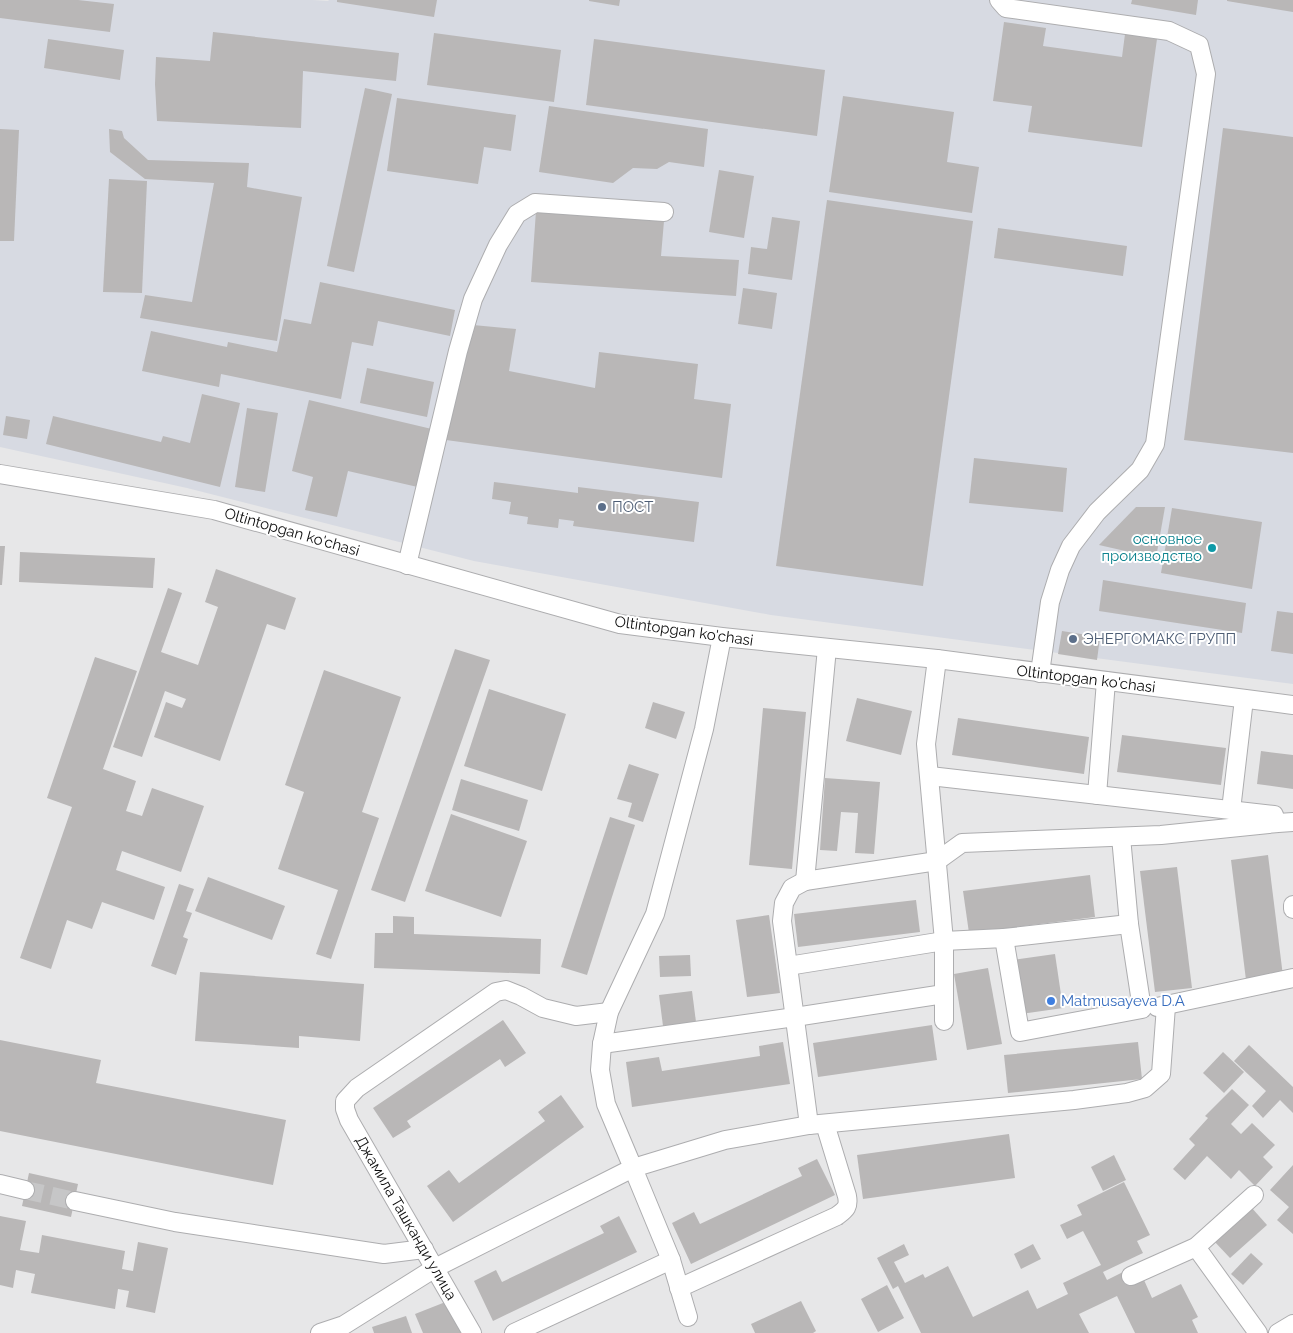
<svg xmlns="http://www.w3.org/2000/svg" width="1293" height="1333" viewBox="0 0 1293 1333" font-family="Raleway,sans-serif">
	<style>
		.built { fill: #d7dae2 }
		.building { fill: #b9b7b7 }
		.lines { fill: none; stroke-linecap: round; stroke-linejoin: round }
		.minor-tunnel { stroke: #c6c6c7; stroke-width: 18; stroke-dasharray: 18 9; stroke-linecap: butt }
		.minor-casing { stroke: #adadaf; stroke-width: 20 }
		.minor { stroke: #fff; stroke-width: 18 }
		.service-dot { fill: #5c6f8a; stroke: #fff; stroke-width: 2 }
		.culture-dot { fill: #0f9aa8; stroke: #fff; stroke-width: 2 }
		.shop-dot { fill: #3f7fe0; stroke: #fff; stroke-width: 2 }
		.labels { text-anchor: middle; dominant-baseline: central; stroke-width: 4; stroke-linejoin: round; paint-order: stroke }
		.service-label { font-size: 15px; fill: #4e5e75; stroke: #fff; text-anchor: start }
		.street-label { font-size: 15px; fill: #0d0d0d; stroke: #fff }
		.culture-label { font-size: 15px; fill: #0d838f; stroke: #fff; text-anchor: end }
		.shop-label { font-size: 15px; fill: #366cbe; stroke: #fff; text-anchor: start }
	</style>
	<rect width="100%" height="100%" fill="#e7e7e8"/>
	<path class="built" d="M0,0h313l15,1 1,-1h964v684l-522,-69 -297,-54 -287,-73 -187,-41z"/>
	<g class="building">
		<path d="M0,0h78l36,4 -4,28 -110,-14z"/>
		<path d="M337,0h100l-3,17 -97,-15z"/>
		<path d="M589,0h31l-1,6 -30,-5z"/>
		<path d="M1132,0h66l-2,15 -65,-11z"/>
		<path d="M1227,0h66v12l-66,-11z"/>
		<path d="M1004,22l42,6 -3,18 79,11 3,-23 32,5 -15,108 -114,-15 4,-26 -39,-5z"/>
		<path d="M213,32l186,21 -3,28 -93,-10 -2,57 -144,-7 -2,-37 1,-27 54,4z"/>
		<path d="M434,33l127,17 -7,52 -127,-17z"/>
		<path d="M48,39l76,11 -4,30 -76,-12z"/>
		<path d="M594,39l231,31 -8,66 -231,-31z"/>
		<path d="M365,88l27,6 -38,178 -27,-6z"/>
		<path d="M843,96l111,16 -7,50 32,5 -7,46 -143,-21z"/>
		<path d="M397,98l119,17 -5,36 -27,-4 -6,37 -91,-13z"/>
		<path d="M549,106l159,23 -4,38 -35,-5 -12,7 -24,-1 -20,15 -74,-11z"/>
		<path d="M1223,128l70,9v316l-109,-13z"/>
		<path d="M0,129l19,1 -5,111h-14z"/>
		<path d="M109,129l13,2 2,7 24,22 101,3 -2,24 55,10 -25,144 -137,-23 5,-23 47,7 22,-119 -69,-4 -35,-27z"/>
		<path d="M719,170l35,6 -10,62 -35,-6z"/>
		<path d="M109,179l38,2 -5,112 -39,-1z"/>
		<path d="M827,200l146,21 -50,365 -147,-20z"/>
		<path d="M536,211l128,10 -3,35 78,4 -3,36 -205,-14z"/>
		<path d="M772,217l28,4 -8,59 -44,-6 3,-27 16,2z"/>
		<path d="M998,228l129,18 -4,30 -129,-18z"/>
		<path d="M320,282l135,28 -5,26 -72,-15 -5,25 -21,-4 -11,57 -120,-25 -2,13 -77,-16 9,-40 76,16 1,-5 49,10 7,-33 27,5z"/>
		<path d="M743,288l34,5 -5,36 -34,-5z"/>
		<path d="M473,325l43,4 -7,42 86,17 4,-36 99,12 -4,35 37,5 -9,74 -276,-38z"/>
		<path d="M367,368l67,14 -7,35 -67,-14z"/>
		<path d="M202,394l38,9 -20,84 -174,-43 7,-28 108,26 2,-6 27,7z"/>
		<path d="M309,400l127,30 -14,58 -74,-17 -11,46 -32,-7 8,-33 -21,-6z"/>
		<path d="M247,408l31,5 -13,79 -30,-5z"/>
		<path d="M6,416l24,4 -3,19 -24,-4z"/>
		<path d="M974,458l93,10 -4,44 -94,-9z"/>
		<path d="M494,482l84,11v-6l121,15 -5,40 -121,-16 1,-5 -15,-2 -1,9 -31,-4 1,-7 -19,-3 2,-12 -19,-3z"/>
		<path d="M1136,507h29l-9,51 -57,-13z"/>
		<path d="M1172,508l90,14 -10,67 -91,-16z"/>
		<path d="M0,546h5l-3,39h-2z"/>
		<path d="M20,552l135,6 -2,30 -134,-6z"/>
		<path d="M216,569l80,29 -11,32 -18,-6 -47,137 -66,-24 12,-35 16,6 4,-9 -21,-8 -23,66 -29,-10 55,-159 14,5 -21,59 37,13 20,-58 -13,-5z"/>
		<path d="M1103,580l143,23 -4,30 -143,-22z"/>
		<path d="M1277,611l16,2v41l-22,-3z"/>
		<path d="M1062,631l38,6 -3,23 -39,-6z"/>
		<path d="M455,649l35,11 -85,242 -34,-12z"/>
		<path d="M95,657l42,14 -34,98 33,12 -10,30 16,5 10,-28 52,18 -23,66 -59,-21 -6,19 49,17 -11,33 -52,-18 -10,27 -25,-9 -16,49 -31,-11 52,-151 -25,-9z"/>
		<path d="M324,670l77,27 -39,115 17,6 -48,141 -15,-5 22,-64 -60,-21 26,-77 -19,-7z"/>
		<path d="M489,689l77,25 -24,77 -78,-25z"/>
		<path d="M857,698l55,13 -11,44 -55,-14z"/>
		<path d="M653,702l32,10 -9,27 -31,-11z"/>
		<path d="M763,708l43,4 -14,157 -43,-4z"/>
		<path d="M958,718l131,19 -5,37 -132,-19z"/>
		<path d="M1122,735l104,13 -5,37 -104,-13z"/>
		<path d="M1261,751l32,4v34l-36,-5z"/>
		<path d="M629,764l30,10 -16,48 -15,-5 4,-14 -15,-4z"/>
		<path d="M825,778l55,4 -6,72 -19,-1 3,-40 -17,-1 -4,39 -17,-1z"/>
		<path d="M461,779l67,21 -9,31 -67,-21z"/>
		<path d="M451,814l76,27 -26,76 -76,-26z"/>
		<path d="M610,817l25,8 -48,150 -26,-8z"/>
		<path d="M1268,855l15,121 -37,4 -15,-120z"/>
		<path d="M1177,867l15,121 -37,4 -15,-121z"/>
		<path d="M1090,875l5,42 -126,16 -6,-42z"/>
		<path d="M208,877l77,29 -13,34 -77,-29z"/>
		<path d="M179,884l15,5 -8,22 6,2 -9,24 5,2 -12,36 -25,-9z"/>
		<path d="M916,900l4,32 -122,15 -4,-33z"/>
		<path d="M769,915l11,78 -33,4 -11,-77z"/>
		<path d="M393,916l21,1v17l127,5 -1,35 -166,-6 1,-35h18z"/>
		<path d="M1055,954l8,54 -42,6 -8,-54z"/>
		<path d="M690,955l1,21 -31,1 -1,-21z"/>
		<path d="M988,968l14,76 -35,6 -13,-76z"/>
		<path d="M200,972l164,12 -4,57 -61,-5v12l-104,-7z"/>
		<path d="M692,991l4,31 -33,4 -4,-31z"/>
		<path d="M503,1020l23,33 -21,14 -5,-8 -93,62 4,6 -18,11 -20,-30z"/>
		<path d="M932,1025l5,35 -119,17 -5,-34z"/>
		<path d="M0,1040l101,20 -5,23 190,37 -13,65 -273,-54z"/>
		<path d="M783,1042l7,42 -158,23 -6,-45 33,-5 3,14 98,-15 -1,-10z"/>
		<path d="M1138,1042l4,37 -134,14 -4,-38z"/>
		<path d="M1249,1045l44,42v26l-13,-13 -17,18 -11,-12 14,-15 -32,-30z"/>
		<path d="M1223,1052l21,20 -20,21 -21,-20z"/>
		<path d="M1232,1089l17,16 -18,19 10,10 11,-11 23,22 -12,12 10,10 -18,19 -16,-16 -8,9 -24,-23 -22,24 -12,-11 22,-24 -6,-6 19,-21 -3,-2z"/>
		<path d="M561,1095l23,32 -131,95 -26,-36 22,-16 10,13 86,-62 -7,-9z"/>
		<path d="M1009,1134l6,44 -152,21 -6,-44z"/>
		<path d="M1114,1155l12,25 -23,11 -12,-24z"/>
		<path d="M817,1159l18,36 -144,69 -19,-41 22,-11 6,12 102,-48 -4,-8z"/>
		<path d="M1293,1165v69l-16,-14 12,-13 -19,-17z"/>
		<path d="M29,1173l49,11 -7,33 -49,-11z"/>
		<path d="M1124,1182l26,53 -13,6 6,12 -40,19 4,8 18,-9 7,15 12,-6 8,18 29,-14 17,33 -6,3 6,13h-63l-18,-37 -38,18 10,19h-168l-23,-47 -5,3 -16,-31 27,-14 5,11 -15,7 11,21 18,-9 2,4 23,-12 25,51 55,-27 9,19 31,-15 -5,-11 38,-18 -18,-34 -16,8 -7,-14 22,-10 -5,-10z"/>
		<path d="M1251,1207l16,18 -37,33 -16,-17z"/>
		<path d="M0,1216l26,5 -6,29 19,3 3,-18 83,16 -3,18 11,2 5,-29 30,6 -13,65 -29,-6 3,-16 -11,-2 -3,20 -84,-16 4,-19 -19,-4 -3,18 -13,-3z"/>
		<path d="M619,1216l18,36 -144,69 -19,-40 22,-11 6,12 102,-49 -4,-7z"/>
		<path d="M1033,1244l8,15 -20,10 -7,-15z"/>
		<path d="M1251,1253l12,11 -20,21 -12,-11z"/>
		<path d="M887,1285l17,33 -26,14 -17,-33z"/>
		<path d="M448,1301l13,32h-38l-8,-19z"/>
		<path d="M801,1301l15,30 -3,2h-58l-4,-9z"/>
		<path d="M406,1316l6,17h-38l-2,-6z"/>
	</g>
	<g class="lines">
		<path class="minor-tunnel" d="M25,1190l50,11"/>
		<defs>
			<g id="minor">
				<path d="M999,0l7,8 163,23 30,14 7,29 -51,370 -15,26 -43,42 -26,34 -11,24 -10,32 -10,71"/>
				<path d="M0,474l214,36 406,114 102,13 215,22 356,46"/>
				<path d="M407,565l51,-214 15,-52 25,-54 19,-31 18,-11 129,9"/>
				<path d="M827,648l-22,233 132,-20 25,-18 199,-8 117,-12 15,-1"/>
				<path d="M937,659l-11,85 18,197v80"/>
				<path d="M930,776l344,39 1,3"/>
				<path d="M1097,795l9,-114"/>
				<path d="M1231,810l13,-111"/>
				<path d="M805,881l-13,7 -8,15 -2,18 27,204"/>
				<path d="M1293,905v4"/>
				<path d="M1004,938l125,-14"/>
				<path d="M788,966l156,-25 60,-3 16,94 122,-23 -13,-85 -8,-87"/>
				<path d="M1157,1007l136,-29"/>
				<path d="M602,1044l193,-27 149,-23"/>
				<path d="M0,1184l25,6"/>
				<path d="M75,1201l100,21 209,32 40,-5"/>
				<path d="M1196,1247l62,86"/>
				<path d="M1131,1276l65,-29 58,-52"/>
				<path d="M679,1288l158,-72c9,-7 12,-9 10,-20l-22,-72"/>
				<path d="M688,1317l-17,-57 -38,-92 92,-28 84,-15 265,-25 53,-7 18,-5 16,-14 5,-68"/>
				<path d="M320,1333l24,-8 91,-57 198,-100 -27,-64 -6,-34 2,-26 7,-32 46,-98 49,-185 18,-92"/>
				<path d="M472,1333l-123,-213 -4,-11v-8l12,-13 139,-96 10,-2 15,6 22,12 33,8 33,-4"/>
				<path d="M514,1333l157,-73"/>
				<path d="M1278,1333l15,-9"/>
			</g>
		</defs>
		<use href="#minor" class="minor-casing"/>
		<use href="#minor" class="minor"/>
	</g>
	<g class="service-dot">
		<circle cx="602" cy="507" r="5"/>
		<circle cx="1073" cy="639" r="5"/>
	</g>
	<circle class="culture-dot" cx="1212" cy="548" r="5"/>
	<circle class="shop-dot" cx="1051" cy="1001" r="5"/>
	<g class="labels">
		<g class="service-label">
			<text x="612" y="507">ПОСТ</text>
			<text x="1083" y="639">ЭНЕРГОМАКС ГРУПП</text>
		</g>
		<g class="street-label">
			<text transform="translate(292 532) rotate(16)">Oltintopgan ko'chasi</text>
			<text transform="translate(684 631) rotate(8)">Oltintopgan ko'chasi</text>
			<text transform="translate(1086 679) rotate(7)">Oltintopgan ko'chasi</text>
			<text transform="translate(406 1218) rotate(60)">Джамила Ташканди улица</text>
		</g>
		<g class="culture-label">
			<text x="1202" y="539">основное<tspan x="1202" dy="17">производство</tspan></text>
		</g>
		<g class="shop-label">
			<text x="1061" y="1001">Matmusayeva D.A</text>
		</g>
	</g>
</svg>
